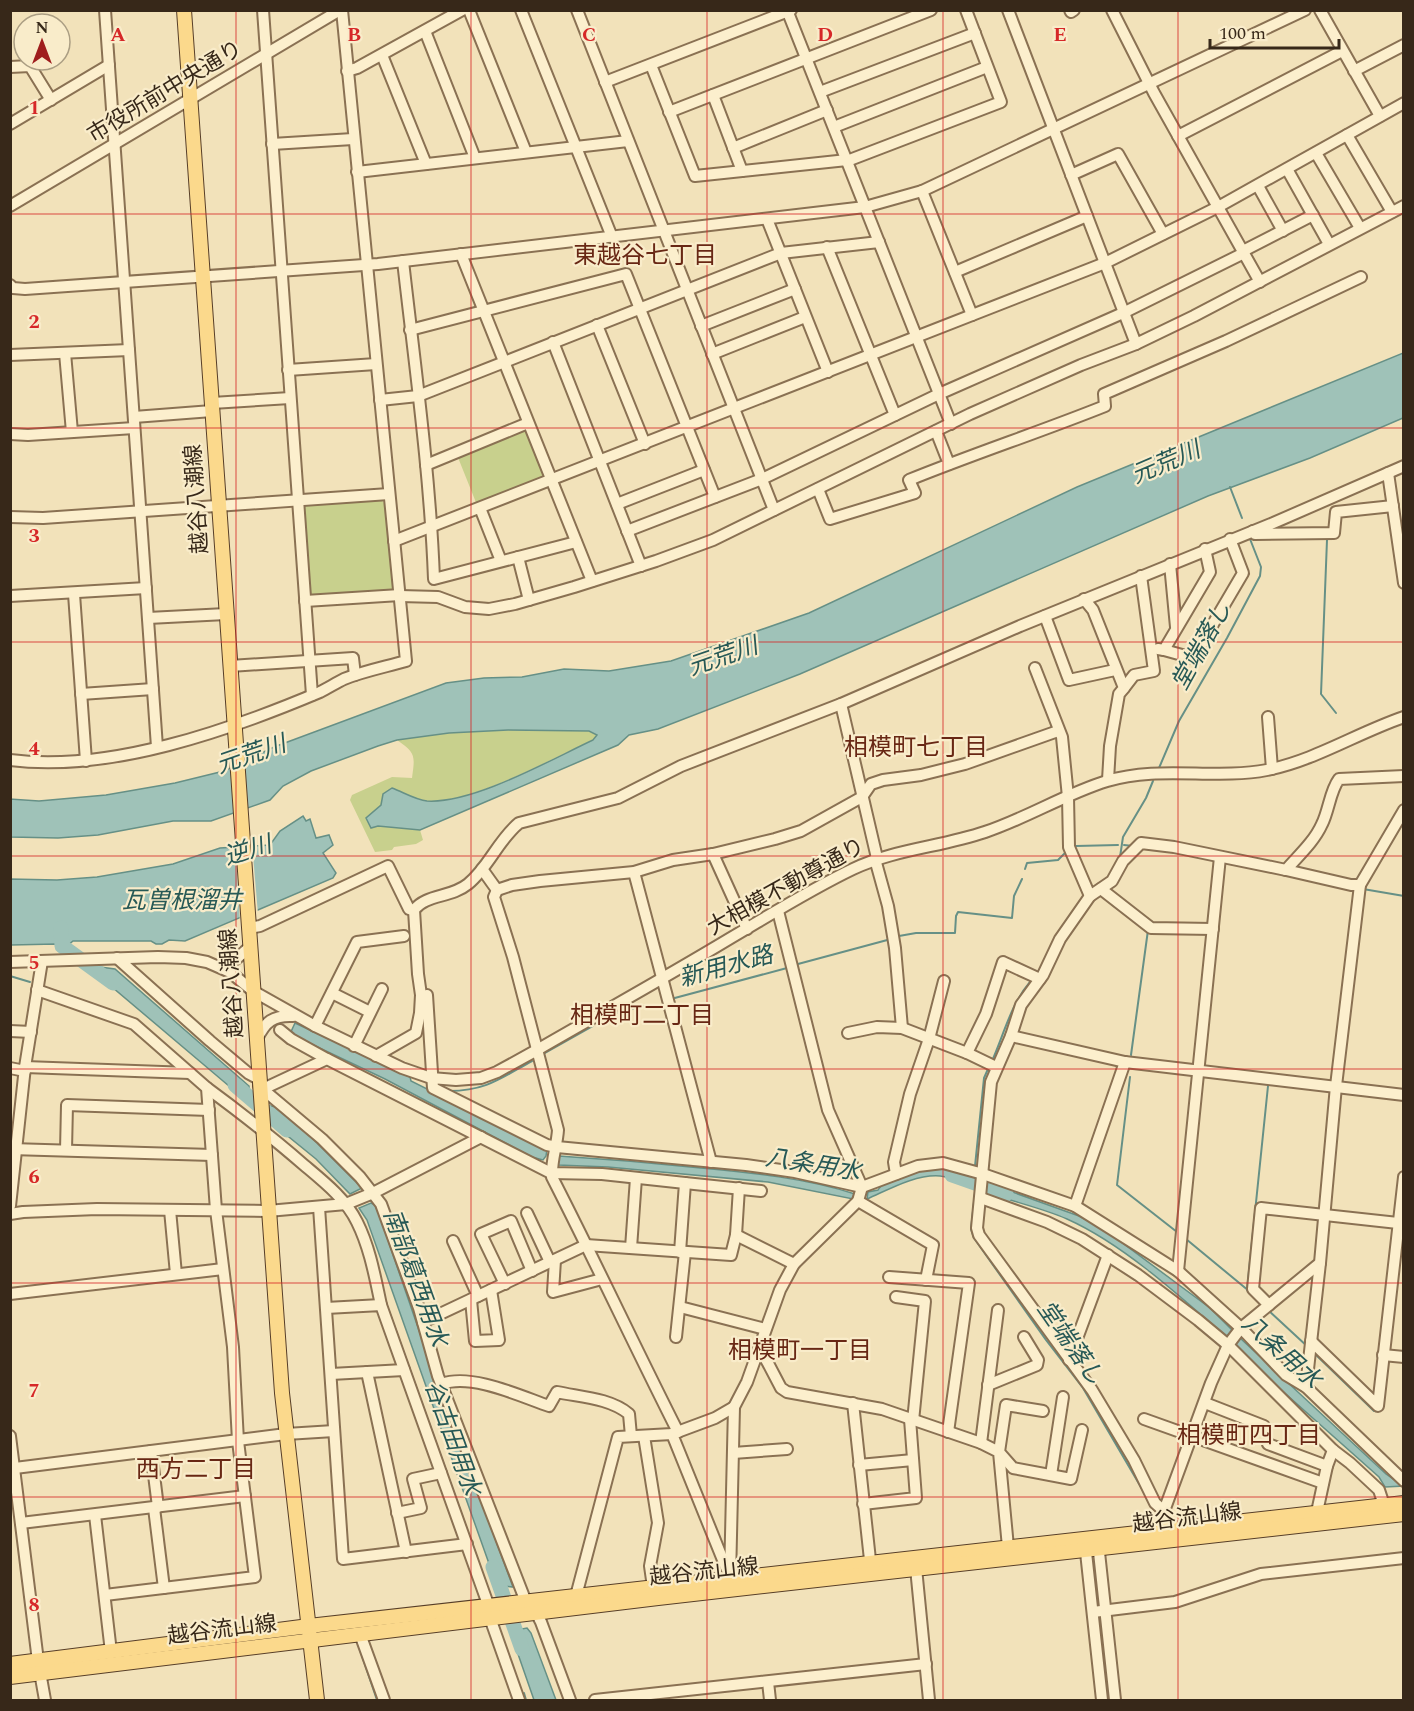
<svg xmlns="http://www.w3.org/2000/svg" width="1414" height="1711" viewBox="0 0 1414 1711" font-family="Spectral,'Noto Sans JP',serif">
	<style>
		.green { fill: #c8d08d }
		.water { fill: #9fc2b8; stroke: #669086; stroke-width: 1.5 }
		.pier { fill: #f2e2ba }
		.lines { fill: none; stroke-linecap: round; stroke-linejoin: round }
		.stream { stroke: #669086; stroke-width: 2 }
		.river { stroke: #9fc2b8; stroke-width: 15 }
		.minor-casing { stroke: #8a7153; stroke-width: 14 }
		.major-casing { stroke: #573e28; stroke-width: 16 }
		.minor { stroke: #fcefcd; stroke-width: 10 }
		.major { stroke: #fbd98c; stroke-width: 14 }
		.grid { fill: none; stroke: #d62828; stroke-width: 1.5; stroke-opacity: 0.55 }
		.labels { text-anchor: middle; dominant-baseline: central; stroke-width: 4.5; stroke-linejoin: round; paint-order: stroke }
		.street-label { font-size: 22px; fill: #372819; stroke: #f9ecca }
		.neighbourhood-label { font-size: 24px; fill: #682714; stroke: #f9ecca }
		.water-label { font-size: 24px; font-style: italic; fill: #275956; stroke: #f9ecca }
		.grid-label { font-size: 20px; text-anchor: middle; font-weight: bold; fill: #d62828; stroke: #f9ecca; stroke-width: 4.5; stroke-linejoin: round; paint-order: stroke }
	</style>
	<rect width="100%" height="100%" fill="#f2e2ba"/>
	<g class="green">
		<path d="M522,429l5,2 18,45 -68,29 -20,-50z"/>
		<path d="M380,498l4,5 9,85 -4,4 -78,6 -4,-3 -6,-87 4,-5z"/>
		<path d="M508,730l81,1 8,4 -4,5c-43,19 -121,64 -166,61 -11,-1 -24,-9 -35,-13l-9,6 -2,11 -14,13 4,10 7,-2 42,4 3,10 -7,4 -22,3 -2,3 -17,2 -25,-52 2,-5 40,-18 20,1c3,-22 4,-25 -15,-38l52,-7z"/>
	</g>
	<g class="water">
		<path d="M1403,353v65l-93,40 -102,38 -408,178 -142,55 -29,6 -11,10 -198,85 -42,-4 -7,2 -5,-10 15,-13 2,-11 9,-6c11,4 24,12 35,13 46,3 123,-41 166,-61l4,-5 -8,-4 -81,-1 -59,3 -52,7 -19,6 -67,25 -28,15 -13,14 -59,21h-38l-75,14 -40,3 -47,-1 -1,-38 29,2 67,-6 69,-12 49,-12 50,-24 172,-64 38,-5 38,-1 42,-8 45,2 62,-10 138,-48 268,-126z"/>
		<path d="M303,816l3,5 4,-2 6,19 13,-3 4,10 -10,8 13,20 -3,5 -148,63 -16,-1 -7,4h-6l-5,-3h-78l-7,6h-6l-4,-3 -45,1 -1,-66 47,1 40,-3 76,-13 47,-16 50,-3 10,-14z"/>
		<path d="M100,967l15,2 134,117v17l-150,-127 -3,-6z"/>
		<path d="M295,1023l115,54 1,4 136,68 -1,7 -3,4 -11,-3 -147,-78 -95,-45z"/>
		<path d="M271,1106l5,1 36,31 50,50 -12,6 -34,-35 -43,-35z"/>
		<path d="M559,1156c48,3 95,7 142,12 52,5 104,10 154,26l-2,5 -85,-17 -160,-15 -50,-2z"/>
		<path d="M932,1168h15l25,7v11c-11,-4 -21,-9 -32,-10 -25,-2 -52,14 -73,23l1,-7 10,-2c9,-16 38,-19 54,-22z"/>
		<path d="M990,1184l89,32 26,14 105,78 22,22 -6,7c-46,-41 -103,-93 -159,-118 -25,-11 -53,-17 -79,-26z"/>
		<path d="M371,1203l4,2 5,12 55,160 78,210 -17,-2 -4,-13 -125,-352 -8,-12z"/>
		<path d="M1240,1338l146,136 17,12 -18,1 -6,-10 -146,-130z"/>
		<path d="M527,1628l4,5 25,67h-22l-24,-69z"/>
	</g>
	<path class="pier" d="M252,843l6,71 -18,8 -5,-78z"/>
	<g class="lines">
		<g class="stream">
			<path d="M1230,487l12,31"/>
			<path d="M1327,540l-6,154 15,19"/>
			<path d="M1159,768l20,-47 48,-83 33,-62 1,-9 -11,-28"/>
			<path d="M1124,845l9,1"/>
			<path d="M1076,846l42,-1"/>
			<path d="M1120,857l3,-20 23,-39 7,-17"/>
			<path d="M1025,869l2,-6 31,-3 9,-9"/>
			<path d="M1363,889l41,7"/>
			<path d="M1110,903l26,20"/>
			<path d="M1063,926l10,-15"/>
			<path d="M899,936l17,-3h39l1,-17 2,-4 54,6 2,-22 8,-17"/>
			<path d="M798,964l93,-25"/>
			<path d="M10,976l20,6"/>
			<path d="M671,999l116,-31"/>
			<path d="M618,1013l25,-7"/>
			<path d="M600,1022l3,-2"/>
			<path d="M545,1053l48,-27"/>
			<path d="M1131,1055l17,-125"/>
			<path d="M992,1061c12,-27 19,-57 38,-79"/>
			<path d="M1130,1077l-13,108 60,47"/>
			<path d="M449,1091c37,0 52,-13 83,-30"/>
			<path d="M975,1166l9,-88 4,-9"/>
			<path d="M975,1193l-4,36 3,9 72,102 37,48 62,106"/>
			<path d="M1186,1239l63,52"/>
			<path d="M1247,1290l21,-204"/>
			<path d="M385,1300l94,263"/>
			<path d="M1268,1310l40,37"/>
			<path d="M1314,1353l60,58"/>
			<path d="M360,1650l17,50"/>
			<path d="M524,1693l2,7"/>
		</g>
		<g class="river">
			<path d="M61,928l1,18 51,37"/>
			<path d="M235,1085l52,45"/>
			<path d="M952,1175l54,19"/>
			<path d="M493,1567l29,82"/>
		</g>
		<defs>
			<g id="minor">
				<path d="M105,10l52,737"/>
				<path d="M263,10l49,685"/>
				<path d="M469,10l57,142"/>
				<path d="M521,10l91,227"/>
				<path d="M577,10l197,500"/>
				<path d="M787,10l164,414"/>
				<path d="M1008,10l128,334"/>
				<path d="M1070,10l1,2 3,-2"/>
				<path d="M1112,10l42,83 106,189"/>
				<path d="M1320,10l60,106"/>
				<path d="M425,31l50,127"/>
				<path d="M382,55l44,109"/>
				<path d="M651,65l44,111 152,-16"/>
				<path d="M10,67l20,-1 21,34"/>
				<path d="M347,71l10,-3 105,-58"/>
				<path d="M1354,71l50,-26"/>
				<path d="M605,82l186,-72"/>
				<path d="M820,92l155,-59"/>
				<path d="M713,95l29,76"/>
				<path d="M669,112l262,-102"/>
				<path d="M10,124l99,-59"/>
				<path d="M834,127l153,-60"/>
				<path d="M1347,135l45,77"/>
				<path d="M1178,136l164,-85"/>
				<path d="M272,144l81,-5"/>
				<path d="M733,148l94,-38"/>
				<path d="M1316,153l44,75"/>
				<path d="M847,161l154,-59 -35,-92"/>
				<path d="M1287,169l42,75"/>
				<path d="M357,172l271,-31"/>
				<path d="M1071,175l47,-21 45,80"/>
				<path d="M1258,186l25,45"/>
				<path d="M922,191l50,124"/>
				<path d="M10,206l330,-196"/>
				<path d="M767,219l61,153"/>
				<path d="M827,247l68,168"/>
				<path d="M1243,251l70,-36"/>
				<path d="M461,254l131,327"/>
				<path d="M403,261c12,106 27,212 31,318l142,-37"/>
				<path d="M955,272l132,-56"/>
				<path d="M10,285l3,3 12,1 353,-25 487,-57 57,-16 383,-181"/>
				<path d="M597,325l48,119"/>
				<path d="M701,326l94,-37"/>
				<path d="M410,330l216,-56 89,223"/>
				<path d="M553,342l88,224"/>
				<path d="M65,353l7,79"/>
				<path d="M712,354l93,-37"/>
				<path d="M10,355l119,-5"/>
				<path d="M288,370l88,-6"/>
				<path d="M380,400l38,-4 363,-143 98,-11"/>
				<path d="M212,403l78,-5"/>
				<path d="M134,417l78,-6"/>
				<path d="M936,431l13,33"/>
				<path d="M10,434l18,1 106,-7"/>
				<path d="M426,465l102,-42"/>
				<path d="M1388,473l16,110"/>
				<path d="M818,489l12,30 85,-26 -6,-13c64,-26 131,-48 196,-74l-1,-12 122,-53 135,-64"/>
				<path d="M617,504l87,-34"/>
				<path d="M480,508l21,53"/>
				<path d="M10,517l33,1 346,-24"/>
				<path d="M627,531l135,-52 177,-85 184,-81 121,-60"/>
				<path d="M1253,531l2,3 79,-1 2,-21 57,-6"/>
				<path d="M394,541l711,-278 113,-56 186,-104"/>
				<path d="M518,557l11,43"/>
				<path d="M1170,564l6,63"/>
				<path d="M74,594l12,167"/>
				<path d="M10,596l136,-8"/>
				<path d="M400,596l38,1 27,10 24,2 26,-5 59,-17 82,-26 57,-21 257,-126 111,-49 55,-21 58,-28 210,-110"/>
				<path d="M1084,599l9,11 31,78 -5,6 -9,52 -2,34"/>
				<path d="M305,601l95,-6"/>
				<path d="M1045,616l24,64 46,-10"/>
				<path d="M148,618l78,-4"/>
				<path d="M1158,649l6,1 46,-78 -5,-23"/>
				<path d="M1164,650l29,8 50,-85 -13,-34"/>
				<path d="M230,666l123,-8 2,17"/>
				<path d="M1035,668l27,69 6,60 1,50 21,49"/>
				<path d="M1124,688l10,-13 20,-4 -13,-95"/>
				<path d="M81,694l72,-5"/>
				<path d="M841,704l36,154"/>
				<path d="M1268,717l4,52"/>
				<path d="M10,760c99,13 220,-30 310,-68 8,-4 16,-9 24,-13 20,-8 41,-12 62,-18l-64,-651"/>
				<path d="M713,854l34,75"/>
				<path d="M875,859l13,47 7,42 7,80"/>
				<path d="M482,869l15,21"/>
				<path d="M1286,870l65,15h9"/>
				<path d="M634,872l77,290"/>
				<path d="M1101,889l50,39 62,1"/>
				<path d="M497,890l15,-5 28,-4 94,-9 39,-12 40,-6 62,-15 26,-8 61,-34 9,-13 12,-4 38,-5 44,-11 93,-33"/>
				<path d="M497,890l-3,7 19,60 45,173c-1,16 -7,31 -6,47 43,84 83,170 126,255"/>
				<path d="M250,928l10,-2 128,-60 21,43 5,1"/>
				<path d="M117,958l93,83 38,32 11,6"/>
				<path d="M10,962l148,-5 28,1 21,4 23,10 23,19 62,35 87,42 29,10 25,2 25,-2 16,-6 40,-22c64,-37 129,-73 192,-111 41,-24 82,-50 124,-70 42,-20 88,-22 132,-37 42,-14 80,-38 122,-51 52,-16 108,-1 160,-11 49,-10 90,-37 137,-53"/>
				<path d="M218,966l18,-7 15,-13"/>
				<path d="M37,990l97,34 73,64 9,122 17,137 5,94 17,136 -150,18"/>
				<path d="M332,993l38,19"/>
				<path d="M427,995l6,93 114,57 10,2 189,18 49,7 67,15 56,-21 25,-3 40,11 92,32 103,65 63,57 45,47 20,12 98,94"/>
				<path d="M315,1026l42,-84 47,-6"/>
				<path d="M280,1030l11,9 36,20"/>
				<path d="M10,1031l21,1"/>
				<path d="M848,1033l29,-6 25,1 65,25 29,14"/>
				<path d="M1011,1036l114,26 279,33"/>
				<path d="M257,1039c8,-17 16,-24 36,-23"/>
				<path d="M354,1046l28,-57"/>
				<path d="M967,1053l19,-39 17,-52 37,17"/>
				<path d="M376,1056l40,-23 4,-20 1,-18 -3,-21 -4,-64c12,-16 37,-12 54,-26 21,-17 30,-44 51,-61l99,-25 63,-32 160,-62 179,-78 251,-102 133,-58"/>
				<path d="M25,1067l165,6"/>
				<path d="M10,1068l15,3"/>
				<path d="M259,1086l63,53 38,38 21,27 38,104 19,68 88,226 10,10 5,10 29,78"/>
				<path d="M207,1088c34,25 66,50 97,77 19,16 42,34 53,57 13,26 18,55 24,83"/>
				<path d="M263,1089l64,-30 224,114 51,1 83,9 -5,69"/>
				<path d="M11,1149l201,6"/>
				<path d="M66,1150l1,-45 142,5"/>
				<path d="M896,1174l-2,-12 16,-68 19,-55 15,-58"/>
				<path d="M685,1183l76,8"/>
				<path d="M981,1198l66,24 35,17 56,36 60,45 30,25 105,105 17,13 29,27 5,15"/>
				<path d="M858,1201l75,44 -7,35"/>
				<path d="M10,1206l15,-139 17,-106"/>
				<path d="M1075,1206l50,-144"/>
				<path d="M319,1207l24,352 124,-15"/>
				<path d="M170,1210l6,64"/>
				<path d="M527,1213l23,49"/>
				<path d="M10,1214l13,-2 74,-3 171,2 78,-7 27,-11 108,-56"/>
				<path d="M736,1235l58,29"/>
				<path d="M453,1241l25,55"/>
				<path d="M631,1248l5,-70"/>
				<path d="M555,1260l-2,32 49,-13"/>
				<path d="M1178,1271l42,-414"/>
				<path d="M889,1277l80,6 -21,149"/>
				<path d="M505,1284l-24,-50 30,-13 21,50"/>
				<path d="M10,1294l213,-25"/>
				<path d="M896,1297l29,4 -12,120"/>
				<path d="M471,1300l4,41 24,-1 -8,-50"/>
				<path d="M1269,1305l-16,-16 8,-81 137,15"/>
				<path d="M680,1307l85,22"/>
				<path d="M326,1308l55,-3 108,302"/>
				<path d="M423,1322l163,-77 145,10 5,-20 3,-47"/>
				<path d="M676,1337l9,-85"/>
				<path d="M1311,1341l67,65 26,-229"/>
				<path d="M760,1348l21,40 6,4 95,17 99,34 18,9 9,95"/>
				<path d="M1383,1355l21,2"/>
				<path d="M1069,1360l39,-105"/>
				<path d="M367,1372l39,180"/>
				<path d="M331,1374l73,-4"/>
				<path d="M442,1384c29,-11 78,12 107,22l8,-14c23,5 53,6 72,22l2,22"/>
				<path d="M988,1385l49,-20 1,-5 -14,-23"/>
				<path d="M1306,1387l14,-124"/>
				<path d="M853,1403l18,166"/>
				<path d="M1205,1403l59,23"/>
				<path d="M1043,1411l-37,-6 -7,47 14,16 58,11 11,-49"/>
				<path d="M1144,1419l179,64"/>
				<path d="M672,1434l55,136"/>
				<path d="M10,1436l28,225 7,39"/>
				<path d="M644,1436l14,87 -8,43 3,21"/>
				<path d="M981,1443l17,-133"/>
				<path d="M1268,1444l59,22"/>
				<path d="M151,1451l7,56"/>
				<path d="M733,1453l54,-4"/>
				<path d="M859,1465l54,-5"/>
				<path d="M15,1468l271,-34 48,-3"/>
				<path d="M1051,1475l12,-78"/>
				<path d="M863,1504l53,-6 -6,-79"/>
				<path d="M154,1508l10,80"/>
				<path d="M1164,1511l-9,-8 -21,-43 -42,-70 -113,-155 -2,-7 14,-146 20,-46 10,-31 22,-30 17,-36 30,-43 22,-15 11,-20 18,-18 33,4 112,23c12,-14 28,-28 36,-46 7,-14 8,-33 17,-45l65,-3"/>
				<path d="M1317,1512l10,-46 6,-16"/>
				<path d="M397,1513l24,-5 -8,-29 28,-6"/>
				<path d="M95,1515l16,137"/>
				<path d="M21,1523l224,-27"/>
				<path d="M1166,1529l-2,-18 47,-128 17,-38 13,-17 79,-65 16,-177 24,-201 44,-75"/>
				<path d="M1085,1543l17,157"/>
				<path d="M1098,1543l17,157"/>
				<path d="M916,1568l13,132"/>
				<path d="M730,1578l4,-171 13,-25 33,-92 14,-26 64,-63 4,-14 -34,-77 -50,-199"/>
				<path d="M576,1596l42,-159 54,-3 43,-16 19,-11"/>
				<path d="M1093,1612l82,-10 86,-28 143,-16"/>
				<path d="M490,1618l29,82"/>
				<path d="M360,1634l24,66"/>
				<path d="M768,1682l2,18"/>
				<path d="M595,1700l331,-36"/>
			</g>
			<g id="major">
				<path d="M184,10l98,1383 35,307"/>
				<path d="M10,1664l299,-38 1095,-123"/>
				<path d="M10,1677l648,-79 746,-84"/>
			</g>
		</defs>
		<use href="#minor" class="minor-casing"/>
		<use href="#major" class="major-casing"/>
		<use href="#minor" class="minor"/>
		<use href="#major" class="major"/>
	</g>
	<path class="grid" d="M236,10v1690M471,10v1690M707,10v1690M943,10v1690M1178,10v1690M10,214h1394M10,428h1394M10,642h1394M10,856h1394M10,1069h1394M10,1283h1394M10,1497h1394"/>
	<g class="labels">
		<g class="street-label">
			<text transform="translate(165 92) rotate(-31)">市役所前中央通り</text>
			<text transform="translate(197 499) rotate(-94)">越谷八潮線</text>
			<text transform="translate(786 887) rotate(-29)">大相模不動尊通り</text>
			<text transform="translate(232 983) rotate(-94)">越谷八潮線</text>
			<text transform="translate(1187 1518) rotate(-7)">越谷流山線</text>
			<text transform="translate(704 1572) rotate(-6)">越谷流山線</text>
			<text transform="translate(222 1630) rotate(-7)">越谷流山線</text>
		</g>
		<g class="neighbourhood-label">
			<text x="645" y="256">東越谷七丁目</text>
			<text x="916" y="748">相模町七丁目</text>
			<text x="642" y="1016">相模町二丁目</text>
			<text x="800" y="1351">相模町一丁目</text>
			<text x="1249" y="1436">相模町四丁目</text>
			<text x="196" y="1470">西方二丁目</text>
		</g>
		<g class="water-label">
			<text transform="translate(1166 463) rotate(-23)">元荒川</text>
			<text transform="translate(1202 646) rotate(-61)">堂端落し</text>
			<text transform="translate(723 657) rotate(-19)">元荒川</text>
			<text transform="translate(251 755) rotate(-19)">元荒川</text>
			<text transform="translate(248 851) rotate(-17)">逆川</text>
			<text x="182" y="901">瓦曽根溜井</text>
			<text transform="translate(726 967) rotate(-15)">新用水路</text>
			<text transform="translate(813 1165) rotate(9)">八条用水</text>
			<text transform="translate(415 1278) rotate(70)">南部葛西用水</text>
			<text transform="translate(1070 1343) rotate(55)">堂端落し</text>
			<text transform="translate(1281 1352) rotate(42)">八条用水</text>
			<text transform="translate(452 1438) rotate(70)">谷古田用水</text>
		</g>
	</g>
	<g class="grid-label">
		<text x="118" y="41">A</text>
		<text x="354" y="41">B</text>
		<text x="589" y="41">C</text>
		<text x="825" y="41">D</text>
		<text x="1060" y="41">E</text>
		<text x="34" y="114">1</text>
		<text x="34" y="328">2</text>
		<text x="34" y="542">3</text>
		<text x="34" y="755">4</text>
		<text x="34" y="969">5</text>
		<text x="34" y="1183">6</text>
		<text x="34" y="1397">7</text>
		<text x="34" y="1611">8</text>
	</g>
	<rect width="1414" height="1711" fill="none" stroke="#372819" stroke-width="24"/>
	<g transform="translate(42 42)"><circle r="28" fill="#f9ecca" stroke="#ab9e83" stroke-width="1.5"/>
	<path d="M0-4.5L10 22L0 15L-10 22Z" fill="#9f1d1d"/>
	<text y="-9" font-size="16" font-weight="bold" text-anchor="middle" fill="#372819">N</text>
	</g>
	<path d="M1210 39v9h129v-9" fill="none" stroke="#372819" stroke-width="3"/>
	<text x="1219" y="39" font-size="18" fill="#372819" stroke="#f9ecca" stroke-width="4.5" paint-order="stroke">100 m</text>
</svg>
